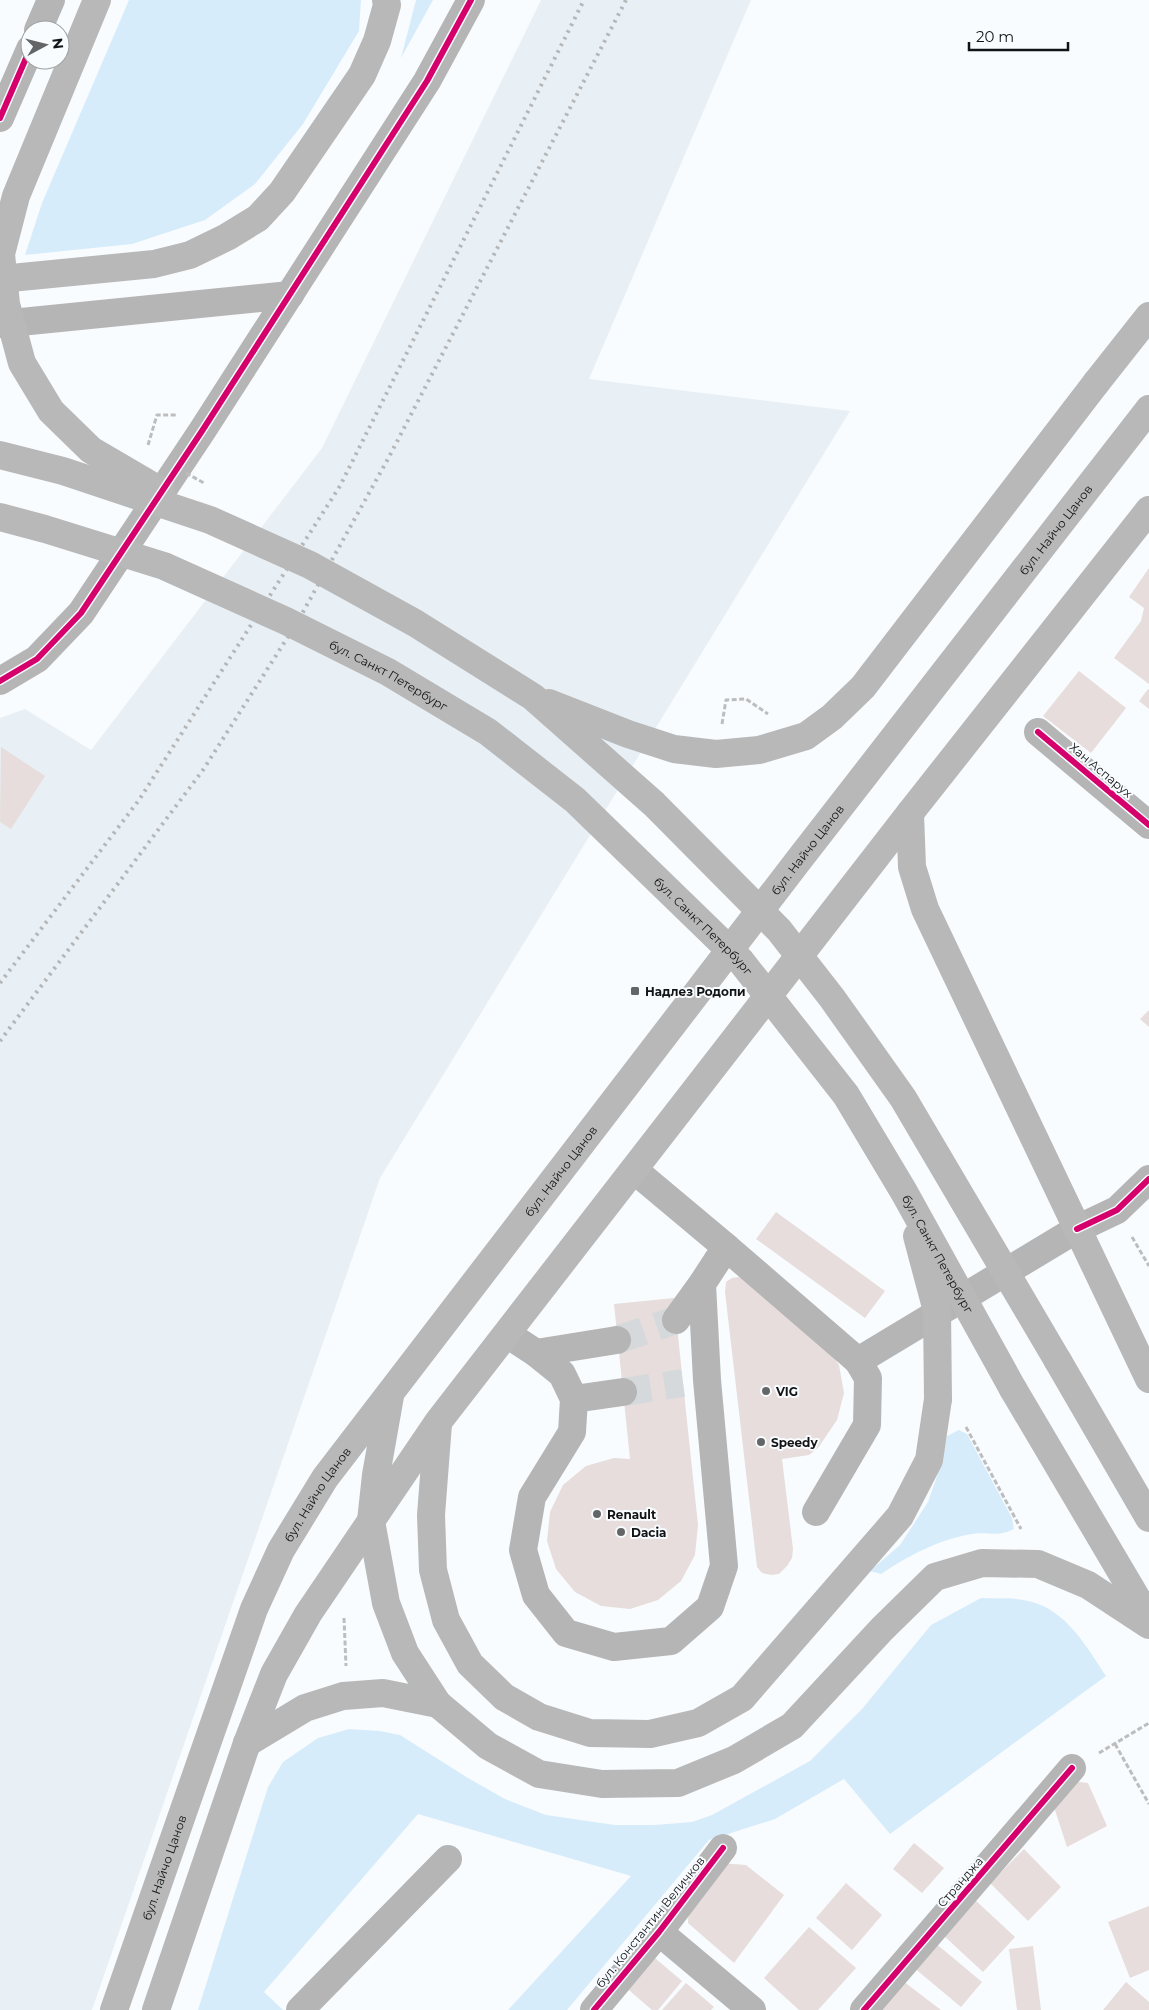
<svg xmlns="http://www.w3.org/2000/svg" width="1149" height="2010" viewBox="0 0 1149 2010" font-family="Montserrat,sans-serif">
	<style>
		.built { fill: #e8f0f6 }
		.green { fill: #d7ecfb }
		.building { fill: #e6dddc }
		.lines { fill: none; stroke-linecap: round; stroke-linejoin: round }
		.minor-tunnel { stroke: #d6d9db; stroke-width: 28; stroke-dasharray: 28 14; stroke-linecap: butt }
		.path { stroke: #bdbdbe; stroke-width: 3; stroke-dasharray: 5 2.5; stroke-linecap: butt }
		.minor { stroke: #b5b5b5; stroke-width: 28 }
		.major { stroke: #b8b8b8; stroke-width: 28 }
		.rail { stroke: #b6b6b7; stroke-width: 4; stroke-dasharray: 2.5 5; stroke-linecap: butt }
		.path-bridge { stroke: #bdbdbe; stroke-width: 3; stroke-dasharray: 5 2.5; stroke-linecap: butt }
		.major-bridge { stroke: #b8b8b8; stroke-width: 28 }
		.cycleway-casing { stroke: #f8fcff; stroke-width: 9 }
		.cycleway { stroke: #d6006c; stroke-width: 6 }
		.poi-dot { fill: #636566; stroke: #f8fcff; stroke-width: 2 }
		.labels { text-anchor: middle; dominant-baseline: central; stroke-width: 4; stroke-linejoin: round; paint-order: stroke }
		.street-label { font-size: 12px; fill: #121314; stroke: #f8fcff }
		.poi-label { font-size: 12px; font-weight: bold; fill: #121314; stroke: #f8fcff; text-anchor: start }
	</style>
	<rect width="100%" height="100%" fill="#f9fcfe"/>
	<path class="built" d="M541,0h210l-162,379 261,32 -470,767 -288,832h-92v-1292l25,-9 66,41 231,-302z"/>
	<g class="green">
		<path d="M129,0h232l-2,31 -56,93 -48,60 -50,36 -73,24 -107,11 17,-52z"/>
		<path d="M416,0h17l-32,58z"/>
		<path d="M959,1430l8,4 45,84 2,11c-18,9 -25,2 -42,5 -32,5 -64,22 -91,40l-11,-3 30,-26 28,-43 14,-40 5,-26z"/>
		<path d="M981,1598c15,1 32,-1 47,3 38,8 58,45 78,75l-216,158 -46,-55 -69,40 -66,21 -142,170h-59l123,-134 -213,-62 -154,178 19,18h-85l70,-223 15,-25 35,-24 31,-9 31,2 20,4 68,43 37,21 41,16 69,10h39l38,-3 20,-7 98,-54 52,-52 69,-84z"/>
	</g>
	<g class="building">
		<path d="M1149,568v116l-35,-26 27,-37 3,-13 -15,-11z"/>
		<path d="M1079,671l47,37 -35,45 -48,-37z"/>
		<path d="M1148,689l1,1v19l-10,-8z"/>
		<path d="M1,747l44,29 -34,53 -11,-7z"/>
		<path d="M1149,1010v17l-9,-8z"/>
		<path d="M776,1212l109,79 -20,27 -109,-79z"/>
		<path d="M739,1277l7,4 83,70 10,14 5,28 -7,27 -19,28 -9,7 -27,4 11,90 -1,9 -5,8 -8,8 -8,1 -9,-2 -5,-6 -32,-275 1,-10 6,-4z"/>
		<path d="M674,1298l24,227 -3,30 -14,26 -23,19 -28,9 -29,-3 -26,-14 -19,-23 -9,-28 3,-29 13,-27 23,-19 28,-8 16,1 -16,-155z"/>
		<path d="M1071,1781l17,2 19,43 -40,21 -14,-43z"/>
		<path d="M914,1843l30,25 -22,25 -29,-24z"/>
		<path d="M1024,1849l37,38 -33,34 -38,-38z"/>
		<path d="M720,1863l26,2 38,30 -50,68 -46,-40 1,-20z"/>
		<path d="M846,1883l36,32 -30,35 -36,-32z"/>
		<path d="M974,1899l41,38 -32,35 -41,-38z"/>
		<path d="M1149,1906v64l-19,8 -22,-56z"/>
		<path d="M809,1927l47,41 -38,42h-19l-35,-32z"/>
		<path d="M934,1942l48,40 -21,25 -48,-40z"/>
		<path d="M1033,1946l8,64h-24l-8,-61z"/>
		<path d="M649,1953l33,28 -24,29h-6l-29,-25z"/>
		<path d="M903,1981l38,29h-60z"/>
		<path d="M1126,1982l23,20v8h-46z"/>
		<path d="M686,1983l28,24 -3,3h-49z"/>
	</g>
	<g class="lines">
		<g class="minor-tunnel">
			<path d="M617,1340l59,-20"/>
			<path d="M623,1392l60,-9"/>
		</g>
		<g class="path">
			<path d="M148,445l9,-30h19"/>
			<path d="M722,724l4,-24 20,-1 22,15"/>
			<path d="M1132,1237l17,29"/>
			<path d="M966,1427l55,102"/>
			<path d="M344,1618l2,48"/>
			<path d="M1115,1744l34,60"/>
			<path d="M1099,1753l50,-30"/>
		</g>
		<g class="minor">
			<path d="M38,30l13,-30"/>
			<path d="M0,118l30,-69"/>
			<path d="M0,324l290,-29"/>
			<path d="M0,681l37,-22 44,-46 121,-182 225,-350 44,-81"/>
			<path d="M1038,732l111,93"/>
			<path d="M726,1247l132,114 10,17 -1,47 -51,87"/>
			<path d="M676,1320l26,-36"/>
			<path d="M507,1334l29,19 26,21 12,25 -2,33 -40,65 -9,53 13,45 30,38 48,14 57,-6 39,-34 14,-41 -17,-186 -5,-96 24,-37 -92,-77"/>
			<path d="M536,1353l81,-13"/>
			<path d="M858,1361l219,-132 40,-19 32,-31"/>
			<path d="M574,1399l49,-7"/>
			<path d="M659,1932l93,78"/>
			<path d="M300,2010l148,-151"/>
			<path d="M594,2010l65,-78 64,-84"/>
			<path d="M864,2010l208,-242"/>
		</g>
		<g class="major">
			<path d="M0,279l154,-15 36,-9 37,-18 31,-19 24,-26 80,-117 15,-34 10,-36 -1,-5"/>
			<path d="M1096,383l53,-67"/>
			<path d="M910,813l2,54 13,42 224,470"/>
			<path d="M1058,1361l91,157"/>
			<path d="M1013,1389l136,230"/>
			<path d="M390,1396l-14,79 -5,46 15,82 19,50 33,51 50,42 51,28 63,10 76,-1 56,-23 58,-34 90,-97 53,-52 47,-14 56,1 50,21 61,40"/>
			<path d="M438,1424l-7,91 2,55 13,50 24,44 34,33 35,20 51,16 60,1 48,-11 44,-25 158,-182 29,-56 9,-61"/>
			<path d="M247,1743l58,-35 38,-12 40,-3 55,11"/>
			<path id="s1" d="M114,2010l140,-401 27,-59 44,-72 473,-617 351,-452"/>
			<path d="M156,2010l91,-267 27,-69 34,-60 130,-192 472,-609 239,-303"/>
		</g>
		<g class="rail">
			<path d="M0,983l139,-183 201,-314 244,-486"/>
			<path d="M0,1041l203,-271 95,-149 91,-164 237,-457"/>
		</g>
		<path class="path-bridge" d="M186,473l18,10"/>
		<g class="major-bridge">
			<path d="M97,0l-81,196 -15,58 5,50 16,59 29,48 40,39 70,41"/>
			<path d="M0,455l63,16 147,49 100,45 105,58 118,74 121,107 125,126 53,68 71,100 155,263"/>
			<path id="s2" d="M0,517l45,12 119,37 122,55 102,51 100,60 87,68 165,160 106,135 58,97 109,197"/>
			<path d="M549,703l79,31 46,15 42,5 43,-4 47,-14 26,-19 31,-30 233,-304"/>
			<path d="M917,1236l20,75 1,88"/>
		</g>
		<defs>
			<g id="cycleway">
				<path d="M0,118l30,-69"/>
				<path d="M0,681l37,-22 44,-46 121,-182 225,-350 44,-81"/>
				<path d="M1038,732l111,93"/>
				<path d="M1077,1229l40,-19 32,-31"/>
				<path d="M594,2010l65,-78 64,-84"/>
				<path d="M864,2010l208,-242"/>
			</g>
		</defs>
		<use href="#cycleway" class="cycleway-casing"/>
		<use href="#cycleway" class="cycleway"/>
	</g>
	<g class="poi-dot">
		<rect x="630" y="986" width="10" height="10" rx="2.5"/>
		<circle cx="766" cy="1391" r="5"/>
		<circle cx="761" cy="1442" r="5"/>
		<circle cx="597" cy="1514" r="5"/>
		<circle cx="621" cy="1532" r="5"/>
	</g>
	<g class="labels">
		<g class="street-label">
			<text stroke="none"><textPath href="#s1" startOffset="1771">бул. Найчо Цанов</textPath></text>
			<text stroke="none"><textPath href="#s2" startOffset="421">бул. Санкт Петербург</textPath></text>
			<text transform="translate(1101 770) rotate(40)">Хан Аспарух</text>
			<text stroke="none"><textPath href="#s1" startOffset="1366">бул. Найчо Цанов</textPath></text>
			<text stroke="none"><textPath href="#s2" startOffset="826">бул. Санкт Петербург</textPath></text>
			<text stroke="none"><textPath href="#s1" startOffset="961">бул. Найчо Цанов</textPath></text>
			<text stroke="none"><textPath href="#s2" startOffset="1231">бул. Санкт Петербург</textPath></text>
			<text stroke="none"><textPath href="#s1" startOffset="556">бул. Найчо Цанов</textPath></text>
			<text stroke="none"><textPath href="#s1" startOffset="151">бул. Найчо Цанов</textPath></text>
			<text transform="translate(960 1882) rotate(-49)">Странджа</text>
			<text transform="translate(650 1922) rotate(-51)">бул. Константин Величков</text>
		</g>
		<g class="poi-label">
			<text x="645" y="991">Надлез Родопи</text>
			<text x="776" y="1391">VIG</text>
			<text x="771" y="1442">Speedy</text>
			<text x="607" y="1514">Renault</text>
			<text x="631" y="1532">Dacia</text>
		</g>
	</g>
	<g transform="translate(45 45) rotate(83)"><circle r="24" fill="#f8fcff" stroke="#9c9fa1"/>
	<path d="M0-4L9 19L0 12L-9 19Z" fill="#636566"/>
	<text y="-8" font-size="14" font-weight="bold" text-anchor="middle" fill="#121314">N</text>
	</g>
	<path d="M969 42v8h99v-8" fill="none" stroke="#121314" stroke-width="2.5"/>
	<text x="976" y="42" font-size="15" fill="#121314" stroke="#f8fcff" stroke-width="4" paint-order="stroke">20 m</text>
</svg>
